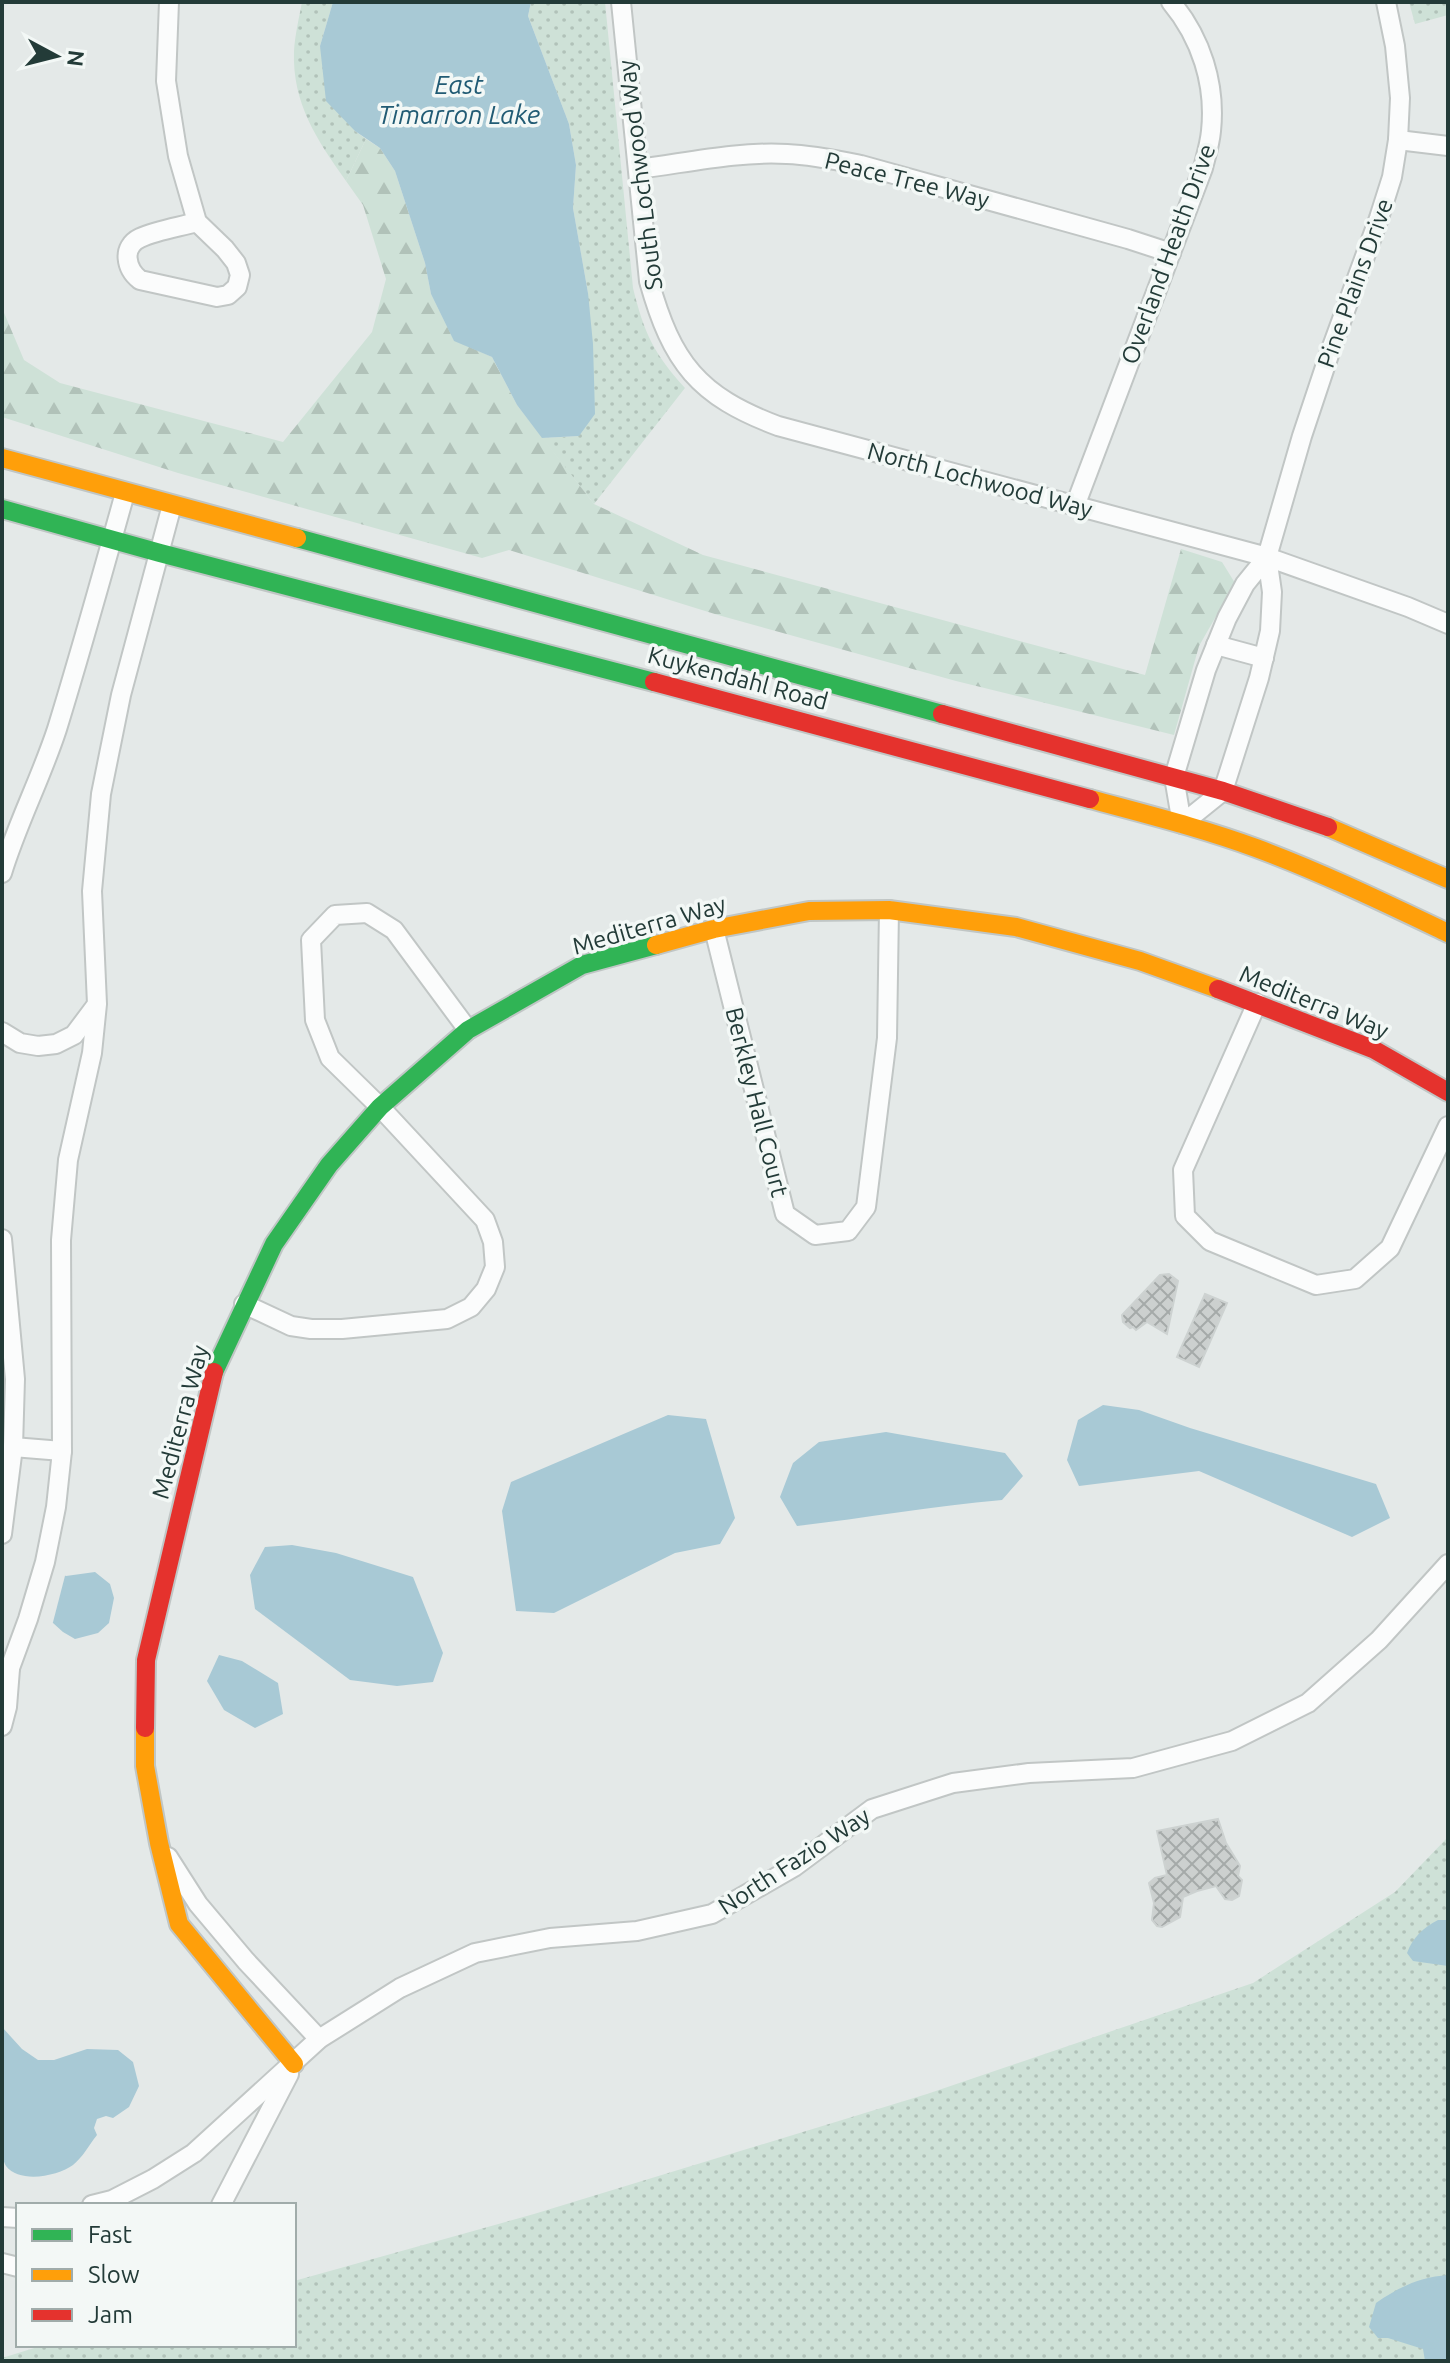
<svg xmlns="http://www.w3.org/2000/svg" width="1450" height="2363" viewBox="0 0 1450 2363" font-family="Ubuntu,sans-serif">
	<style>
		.grass { fill: url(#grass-dots) }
		.forest { fill: url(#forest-firs) }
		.water { fill: #a8c9d5 }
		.pier { fill: #e4e9e8 }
		.building { fill: url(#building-cross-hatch); stroke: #cdd2d1; stroke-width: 2 }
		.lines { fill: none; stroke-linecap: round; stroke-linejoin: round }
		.street-casing { stroke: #c1c6c5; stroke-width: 22 }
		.fast-casing { stroke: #c0c6c5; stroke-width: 22 }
		.slow-casing { stroke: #c0c6c5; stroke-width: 22 }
		.jam-casing { stroke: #c0c6c5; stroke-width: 22 }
		.street { stroke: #fbfcfc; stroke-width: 18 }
		.fast { stroke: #30b455; stroke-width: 18 }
		.slow { stroke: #ff9f0a; stroke-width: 18 }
		.jam { stroke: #e5322d; stroke-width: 18 }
		.labels { text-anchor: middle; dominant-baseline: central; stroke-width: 7; stroke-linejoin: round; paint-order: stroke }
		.street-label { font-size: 24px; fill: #233b38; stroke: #f3f8f6 }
		.water-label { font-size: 26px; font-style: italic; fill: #215b74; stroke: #f3f8f6 }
	</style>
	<defs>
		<pattern id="grass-dots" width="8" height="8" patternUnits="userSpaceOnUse" patternTransform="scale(2)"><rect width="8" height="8" fill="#cee1d7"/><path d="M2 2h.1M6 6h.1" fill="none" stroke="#b1c2b9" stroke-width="1.8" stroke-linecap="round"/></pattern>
		<pattern id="forest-firs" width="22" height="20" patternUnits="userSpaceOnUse" patternTransform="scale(2)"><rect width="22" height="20" fill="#cee1d7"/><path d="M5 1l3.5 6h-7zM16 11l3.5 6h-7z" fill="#b1c2b9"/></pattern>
		<pattern id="building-cross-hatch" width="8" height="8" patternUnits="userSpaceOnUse" patternTransform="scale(2)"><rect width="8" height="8" fill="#ccd0cf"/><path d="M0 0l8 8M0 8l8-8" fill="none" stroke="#a5aaa9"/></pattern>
	</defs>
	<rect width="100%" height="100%" fill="#e4e9e8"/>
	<g class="grass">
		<path d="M302,2h31l-13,44 35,85 11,8 -20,42c-29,-41 -54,-78 -52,-130 1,-16 5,-33 8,-49z"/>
		<path d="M531,2h74l28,286c11,45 21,66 52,100l-91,116 -52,-66 37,-2 9,-143 -15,-85 3,-43 -7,-41 -41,-108z"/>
		<path d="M1409,2h39v13l-33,9z"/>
		<path d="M1448,1837v524h-1446v-3l42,-13h250v-64l240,-67 393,-120 326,-111 142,-91z"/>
	</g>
	<path class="forest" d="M366,139l14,9 15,23 30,92 6,31 23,46 38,17 25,48 77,99 109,51 442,120 36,-126 41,13 13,21 -36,63 -25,89 -218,-54 -238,-66 -209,-65 -27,8 -304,-85 -176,-56v-109l22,52 36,23 223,59 89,-110 14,-53 -23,-74 -17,-24z"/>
	<g class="water">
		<path d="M333,2h198l-3,14 41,108 7,41 -3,43 15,85 5,51 2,70 -16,22 -37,2 -25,-33 -25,-48 -38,-16 -23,-47 -6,-31 -30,-92 -15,-23 -25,-17 -29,-30 -6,-55z"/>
		<path d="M1103,1405l36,5 51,18 186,56 14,34 -38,19 -153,-66 -120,15 -12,-26 11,-40z"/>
		<path d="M668,1415l38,4 29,99 -15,26 -45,9 -121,60 -38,-2 -14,-100 9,-29z"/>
		<path d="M886,1432l119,21 18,23 -21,24c-69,6 -136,18 -205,26l-17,-29 13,-34 26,-21z"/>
		<path d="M292,1545l44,8 77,24 30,76 -10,29 -36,4 -47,-6 -95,-71 -5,-34 15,-28z"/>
		<path d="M2,1548l64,28 29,-4 15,12 4,14 -5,25 -11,10 -23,6 -12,-7 -10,-9 -51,-17z"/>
		<path d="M219,1655l23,6 36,22 5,31 -28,14 -31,-18 -17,-29z"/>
		<path d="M1438,1920h10v46l-35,-5 -6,-8c6,-16 16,-25 31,-33z"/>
		<path d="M2,2027l20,22 16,11h16l33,-11 31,1 15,12 6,24 -10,21 -16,11 -7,-2 -9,3 -3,9 3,7c-8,10 -14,22 -24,30 -15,11 -53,19 -67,1 -2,-3 -3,-8 -4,-12z"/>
		<path d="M1448,2275v86h-23l-2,-12 -35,-11h-10l-9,-11 7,-24c23,-16 44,-26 72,-28z"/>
	</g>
	<path class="pier" d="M2,1545l64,27 -14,54 -50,-16z"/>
	<g class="building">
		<path d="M1169,1274l9,7 -11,53 -20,-12 -11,8 -3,-3 -3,1 -7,-6 -1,-7 38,-40z"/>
		<path d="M1205,1294l22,9 -28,64 -22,-10z"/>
		<path d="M1218,1819l8,24 14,23 -2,10 4,4 -3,16 -7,4 -7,-1 -9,-13 -19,5 -14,6 -3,20 -18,10 -5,-1 -5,-6 2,-17 -5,-20 6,-5 12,-3 -10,-44z"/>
	</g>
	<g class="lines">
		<defs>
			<g id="street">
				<path d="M169,2l-3,79 12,75 19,66 28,27 11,14 4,12 -3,12 -9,8 -11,2 -77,-17c-14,-11 -19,-33 0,-42 17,-8 39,-11 57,-16"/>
				<path d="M621,2l28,279c23,82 49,115 129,145l489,131 141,50 40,17"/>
				<path d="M1398,140l50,6"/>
				<path d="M638,169c48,-6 100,-18 149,-15 25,1 49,6 74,11l267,74 43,14"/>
				<path d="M1075,506l128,-338c3,-12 7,-25 8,-37 5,-47 -10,-93 -40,-129"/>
				<path d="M1267,557l-22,27 -18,34 -21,52 -32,107 8,47 41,-33 36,-113 11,-47 2,-39 -5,-35 35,-121 28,-84 49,-134 13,-41 6,-37 2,-42 -5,-52 -9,-44"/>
				<path d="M1216,645l48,13"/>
				<path d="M2,873c15,-49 39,-95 55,-144 24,-78 46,-157 68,-236"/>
				<path d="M714,929l71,285 30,21 33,-4 18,-24 21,-169 2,-128"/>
				<path d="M1257,1003l-74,167 2,46 25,25 106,44 39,-6 35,-31 58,-122"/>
				<path d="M2,1032l18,11 18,3 18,-2 18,-9 21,-28"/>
				<path d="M2,1239l13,140 -2,68 -11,87"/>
				<path d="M244,1304l47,22 20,3h31l105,-10 24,-12 15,-18 9,-22 -2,-25 -8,-22 -105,-113 -50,-49 -15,-38 -4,-80 24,-25 32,-2 27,17 74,100"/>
				<path d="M13,1447l49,4"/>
				<path d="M2,1681l8,-13 18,-49 17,-57 11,-55 6,-56 -1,-211 7,-80 24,-107 5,-49 -5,-113 9,-97 20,-99 51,-190"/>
				<path d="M2,1726l5,-19 3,-38"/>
				<path d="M168,1857l30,47 48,57 73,78"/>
				<path d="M92,2205l20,-5 41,-21 41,-26 125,-114 81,-51 75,-35 75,-15 87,-7 75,-17 82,-47 78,-58 81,-26 76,-10 104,-5 99,-27 76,-38 71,-63 69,-76"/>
				<path d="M221,2205l68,-131"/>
				<path d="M2,2217l16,1"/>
				<path d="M2,2263l16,4"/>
			</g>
			<g id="fast">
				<path d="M2,509l158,44 494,129"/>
				<path d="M297,538l645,176"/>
				<path d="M214,1372l60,-128 55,-79 51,-58 88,-77 114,-65 74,-20"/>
			</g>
			<g id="slow">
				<path d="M2,458l295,80"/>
				<path d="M1090,799c55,15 112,29 166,49 65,24 129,55 192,85"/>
				<path d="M1328,827l120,52"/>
				<path d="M656,945l58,-16 95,-18 80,-1 127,17 124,34 78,28"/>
				<path d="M145,1728v38l14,77 20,81 115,140"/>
			</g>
			<g id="jam">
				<path d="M654,682l436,117"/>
				<path d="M942,714l281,77 105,36"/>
				<path d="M1218,989l155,60 75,43"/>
				<path d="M145,1728l1,-68 68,-288"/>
			</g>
		</defs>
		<use href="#street" class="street-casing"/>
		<use href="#fast" class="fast-casing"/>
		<use href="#slow" class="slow-casing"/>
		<use href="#jam" class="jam-casing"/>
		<use href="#street" class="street"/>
		<use href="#fast" class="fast"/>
		<use href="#slow" class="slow"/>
		<use href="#jam" class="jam"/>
	</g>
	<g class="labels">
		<g class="street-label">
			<text transform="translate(640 175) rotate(-97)">South Lochwood Way</text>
			<text transform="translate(907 180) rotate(14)">Peace Tree Way</text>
			<text transform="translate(1168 254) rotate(-70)">Overland Heath Drive</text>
			<text transform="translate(1355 283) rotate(-70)">Pine Plains Drive</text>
			<text transform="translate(980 480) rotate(15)">North Lochwood Way</text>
			<text transform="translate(738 678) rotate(15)">Kuykendahl Road</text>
			<text transform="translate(649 925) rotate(-16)">Mediterra Way</text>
			<text transform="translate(1314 1002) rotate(22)">Mediterra Way</text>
			<text transform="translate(757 1102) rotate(76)">Berkley Hall Court</text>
			<text transform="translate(180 1422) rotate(-75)">Mediterra Way</text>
			<text transform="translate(794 1861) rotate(-33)">North Fazio Way</text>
		</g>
		<g class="water-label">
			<text x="459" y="84">East<tspan x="459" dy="30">Timarron Lake</tspan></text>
		</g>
	</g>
	<rect width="1450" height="2363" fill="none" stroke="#233b38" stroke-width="8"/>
	<rect x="16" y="2203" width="280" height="144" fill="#f3f8f6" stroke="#a0acaa" stroke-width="2"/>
	<rect x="32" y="2229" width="40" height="12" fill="#30b455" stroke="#a0acaa" stroke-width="2"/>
	<text x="88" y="2243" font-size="24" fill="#233b38">Fast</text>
	<rect x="32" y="2269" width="40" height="12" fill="#ff9f0a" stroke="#a0acaa" stroke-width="2"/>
	<text x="88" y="2283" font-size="24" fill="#233b38">Slow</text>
	<rect x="32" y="2309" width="40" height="12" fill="#e5322d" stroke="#a0acaa" stroke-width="2"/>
	<text x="88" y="2323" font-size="24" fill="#233b38">Jam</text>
	<g transform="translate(56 56) rotate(97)" stroke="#f3f8f6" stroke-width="6" paint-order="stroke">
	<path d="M0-6L14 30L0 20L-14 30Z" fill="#233b38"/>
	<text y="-12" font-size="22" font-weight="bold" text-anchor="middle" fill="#233b38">N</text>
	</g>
</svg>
